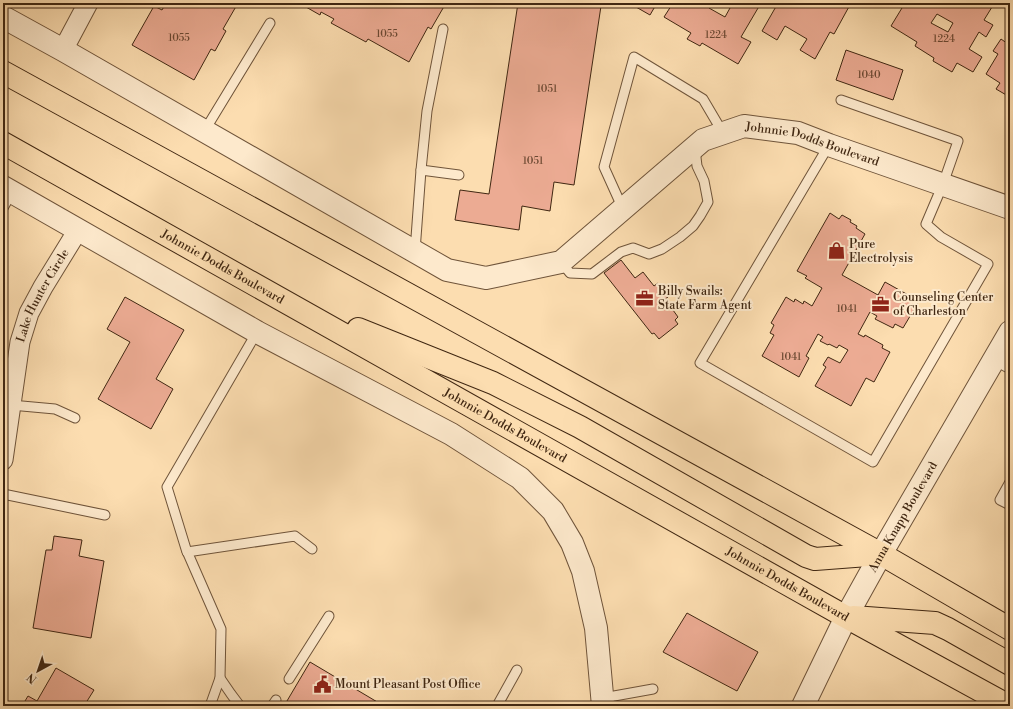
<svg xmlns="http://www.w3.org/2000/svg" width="1013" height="709" viewBox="0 0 1013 709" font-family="'Libre Bodoni',serif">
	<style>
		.building { fill: #ecab93; stroke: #402712; fill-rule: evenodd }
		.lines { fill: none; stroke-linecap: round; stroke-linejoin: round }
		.service-casing { stroke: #6f543a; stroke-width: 11 }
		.minor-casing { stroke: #6f543a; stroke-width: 21 }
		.tertiary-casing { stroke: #6f543a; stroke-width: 24 }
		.trunk-casing { stroke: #402712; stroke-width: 24 }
		.service { stroke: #fde9cc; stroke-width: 9 }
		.minor { stroke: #fde9cc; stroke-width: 19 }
		.tertiary { stroke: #fde9cc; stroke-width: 22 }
		.trunk { stroke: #fcddb0; stroke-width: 22 }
		.labels { text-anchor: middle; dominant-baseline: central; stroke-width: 4; stroke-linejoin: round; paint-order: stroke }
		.number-label { font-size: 10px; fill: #6b4832 }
		.street-label { font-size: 12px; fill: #402712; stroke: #fde9cc }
		.poi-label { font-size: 12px; fill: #402712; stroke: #fde9cc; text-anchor: start }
	</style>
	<rect width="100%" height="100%" fill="#fcddb0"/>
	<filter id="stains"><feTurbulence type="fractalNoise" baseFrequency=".005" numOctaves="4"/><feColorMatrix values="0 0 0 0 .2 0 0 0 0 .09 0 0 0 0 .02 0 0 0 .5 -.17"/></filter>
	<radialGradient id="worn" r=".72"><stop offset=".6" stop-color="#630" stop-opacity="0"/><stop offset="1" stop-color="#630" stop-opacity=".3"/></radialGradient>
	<g class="building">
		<path d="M166,3h72l-15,26 3,2 -11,20 -4,-2 -17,31 -62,-35 22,-39 8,4z"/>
		<path d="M305,3h141l-15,26 -3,-2 -19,35 -41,-23 -2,3 -35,-19 3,-4 -13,-7 -1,3 -14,-8 1,-3z"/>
		<path d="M518,3h67l16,3 -27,179 -20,-3 -4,29 -28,-5 -3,24 -64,-10 5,-30 29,4z"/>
		<path d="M629,3h28l-7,12z"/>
		<path d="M673,3h39l-3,5 16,9 5,-9 -8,-5h39l-20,34 10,5 -13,22 -36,-21 -2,3 -13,-7 4,-6 -27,-16z"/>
		<path d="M778,3h33l5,3 2,-3h33l-17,31 -4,-2 -15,27 -15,-9 7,-11 -22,-13 -8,14 -15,-9z"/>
		<path d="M905,3h80l7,4 -8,13 9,5 -7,12 -7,-5 -10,17 13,8 -9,15 -16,-9 -5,9 -19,-11 1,-3 -19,-12 2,-4 -26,-16zM937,14l16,9 -5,9 -17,-9z"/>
		<path d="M1001,39l7,5 2,-3v53l-2,2 -12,-7 4,-6 -14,-9 12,-20 -5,-3z"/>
		<path d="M846,50l57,20 -10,30 -57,-20z"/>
		<path d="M830,213l9,6 3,-4 9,5 -1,2 7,4 -1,2 9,6 -23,41 36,20 7,-13 34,19 -16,27 -8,-4 -2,4 -18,-9 2,-3 -7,-4 -12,22 6,3 1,-2 18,10 -1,3 8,4 -16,30 -8,-4 -15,28 -36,-20 11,-19 -3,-2 5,-8 12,6 8,-13 -9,-5 -2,3 -8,-4 -1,1 -8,-4 3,-4 -5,-3 -12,22 3,2 -10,19 -37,-21 12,-21 -4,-2 4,-8 -3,-2 15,-26 8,5 1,-3 8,5 1,-3 8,5 10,-18 -17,-10 2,-2 -10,-5z"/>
		<path d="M621,260l14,18 8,-6 11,14 4,-3 10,14 -3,2 13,18 -3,3 3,4 -19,15 -5,-6 -2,1 -48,-61z"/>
		<path d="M125,297l59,33 -28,49 17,10 -22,40 -53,-30 32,-57 -23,-13z"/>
		<path d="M54,536l28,4 -3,16 25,5 -13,77 -58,-10 13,-78h6z"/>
		<path d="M687,613l71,39 -21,39 -74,-39z"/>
		<path d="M310,662l74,44h-100z"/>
		<path d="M56,668l38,22 -10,16h-62l6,-10 9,5z"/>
	</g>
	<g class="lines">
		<defs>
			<g id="service">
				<path d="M205,130l65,-107"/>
				<path d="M829,145l-129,218 173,99 115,-198 -47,-27 -15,-13 17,-40 15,-43 -117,-41"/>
				<path d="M421,170l38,5"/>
				<path d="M3,208l9,-16"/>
				<path d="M623,209l-19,-42 30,-110 69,42 20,34"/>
				<path d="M415,251l6,-81 6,-59 16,-82"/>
				<path d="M561,262l9,11 22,1 29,-22 12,-4 16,6 13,-5 18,-12 13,-11 7,-10 8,-14 -4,-21 -7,-15 -2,-17"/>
				<path d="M994,360l16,9"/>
				<path d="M11,405l44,4 20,9"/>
				<path d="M1010,482l-10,18 10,5"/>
				<path d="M3,494l102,21"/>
				<path d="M187,552l108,-16 17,13"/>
				<path d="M220,678l11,16 9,12"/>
				<path d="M289,679l40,-63"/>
				<path d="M603,698l50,-9"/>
				<path d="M210,706l10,-28 1,-49 -35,-80 -19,-62 90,-155"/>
				<path d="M272,706l4,-6"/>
				<path d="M497,706l20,-36"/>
			</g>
			<g id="minor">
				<path d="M63,50l25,-47"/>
				<path id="s1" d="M3,460l17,-118 9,-29 14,-26 35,-57"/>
			</g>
			<g id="tertiary">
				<path id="s2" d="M3,17l60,33 384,220 39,8 75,-16 142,-122 41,-14 54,7 31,12 181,63"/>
				<path d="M3,187l254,145 194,102 69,44 33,33 19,32 11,28 13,57 7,78"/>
				<path id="s3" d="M803,706l43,-89 35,-63 129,-222"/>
			</g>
			<g id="trunk">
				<path d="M3,72l878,482 129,75"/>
				<path id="s4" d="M3,143l843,474 163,89"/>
				<path d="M358,329l135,54 87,44 226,129 9,3 66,-5"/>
				<path d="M853,617l82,6 13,6 62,35"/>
			</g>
		</defs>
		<use href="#service" class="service-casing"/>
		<use href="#minor" class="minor-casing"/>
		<use href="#tertiary" class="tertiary-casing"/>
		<use href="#trunk" class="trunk-casing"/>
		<use href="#service" class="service"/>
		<use href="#minor" class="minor"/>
		<use href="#tertiary" class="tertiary"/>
		<use href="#trunk" class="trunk"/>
	</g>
	<defs>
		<symbol id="shop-bare" viewBox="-9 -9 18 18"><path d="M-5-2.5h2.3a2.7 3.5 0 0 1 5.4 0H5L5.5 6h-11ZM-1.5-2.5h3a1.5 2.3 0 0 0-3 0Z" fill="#8f2418" stroke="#fde9cc" stroke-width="2.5" paint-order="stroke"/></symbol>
		<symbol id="office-bare" viewBox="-9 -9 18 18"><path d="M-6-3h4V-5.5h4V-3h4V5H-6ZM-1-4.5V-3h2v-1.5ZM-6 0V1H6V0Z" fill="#8f2418" stroke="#fde9cc" stroke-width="2.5" paint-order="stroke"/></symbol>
		<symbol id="civic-bare" viewBox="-9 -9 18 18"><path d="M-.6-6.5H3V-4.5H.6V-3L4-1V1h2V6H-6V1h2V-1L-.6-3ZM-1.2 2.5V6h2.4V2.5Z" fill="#8f2418" stroke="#fde9cc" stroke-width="2.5" paint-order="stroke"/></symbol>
	</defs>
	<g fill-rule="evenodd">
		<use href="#shop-bare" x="824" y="238" width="25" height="25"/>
		<use href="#office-bare" x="632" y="286" width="25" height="25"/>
		<use href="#office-bare" x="868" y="292" width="25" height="25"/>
		<use href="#civic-bare" x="310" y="672" width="25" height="25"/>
	</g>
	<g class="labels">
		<g class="number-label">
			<text x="387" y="34">1055</text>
			<text x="716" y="35">1224</text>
			<text x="179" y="38">1055</text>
			<text x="944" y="39">1224</text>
			<text x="869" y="75">1040</text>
			<text x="547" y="89">1051</text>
			<text x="533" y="161">1051</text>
			<text x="847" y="309">1041</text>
			<text x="791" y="357">1041</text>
		</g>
		<g class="street-label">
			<text stroke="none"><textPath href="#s2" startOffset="929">Johnnie Dodds Boulevard</textPath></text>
			<text stroke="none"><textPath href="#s4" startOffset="252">Johnnie Dodds Boulevard</textPath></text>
			<text stroke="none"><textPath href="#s1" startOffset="171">Lake Hunter Circle</textPath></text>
			<text stroke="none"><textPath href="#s4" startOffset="576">Johnnie Dodds Boulevard</textPath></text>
			<text stroke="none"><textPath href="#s3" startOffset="214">Anna Knapp Boulevard</textPath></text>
			<text stroke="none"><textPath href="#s4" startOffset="900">Johnnie Dodds Boulevard</textPath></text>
		</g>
		<g class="poi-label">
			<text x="849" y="244">Pure<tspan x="849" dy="14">Electrolysis</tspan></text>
			<text x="658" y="291">Billy Swails:<tspan x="658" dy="14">State Farm Agent</tspan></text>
			<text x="893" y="297">Counseling Center<tspan x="893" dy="14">of Charleston</tspan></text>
			<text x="335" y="684">Mount Pleasant Post Office</text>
		</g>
	</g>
	<rect width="1013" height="709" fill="none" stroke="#fcddb0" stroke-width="16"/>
	<rect x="4" y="4" width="1005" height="701" fill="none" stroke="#402712" stroke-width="2"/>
	<rect x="8" y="8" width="997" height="693" fill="none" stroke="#402712"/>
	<g transform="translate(38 671) rotate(220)" stroke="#fde9cc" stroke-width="3" paint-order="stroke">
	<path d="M0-3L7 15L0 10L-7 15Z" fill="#402712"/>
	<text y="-6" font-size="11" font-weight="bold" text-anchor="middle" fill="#402712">N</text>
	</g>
	<rect width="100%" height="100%" filter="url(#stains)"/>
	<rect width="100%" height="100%" fill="url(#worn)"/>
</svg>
